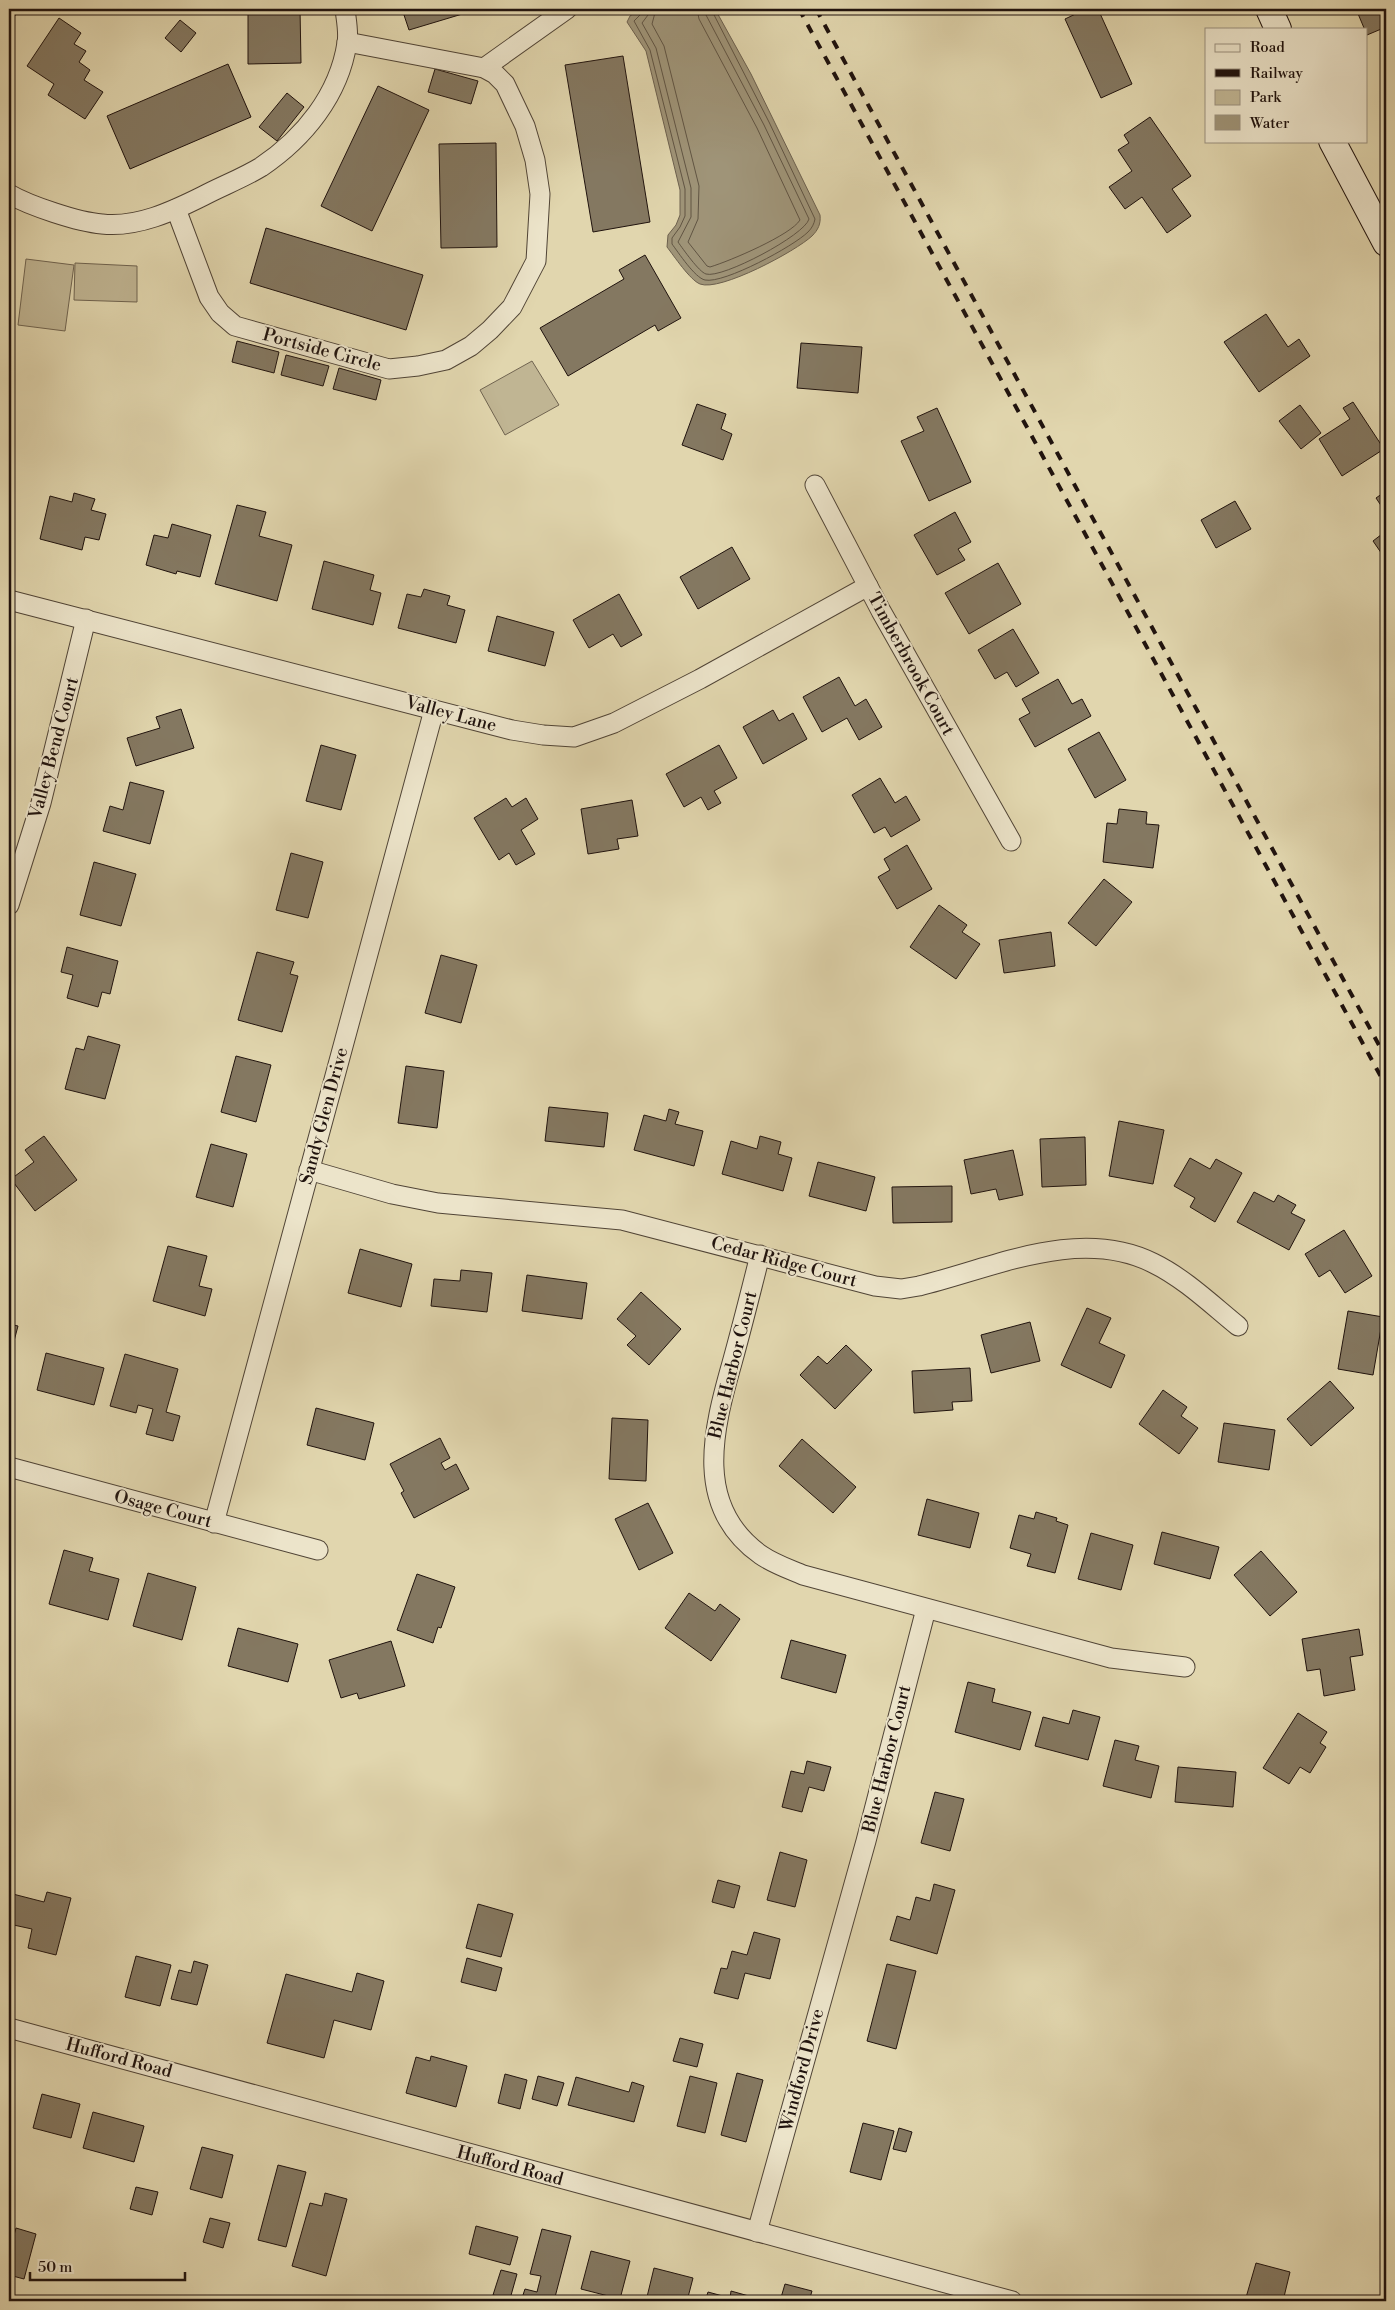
<svg xmlns="http://www.w3.org/2000/svg" width="1395" height="2310" viewBox="0 0 1395 2310" font-family="'Libre Bodoni',serif">
	<style>
		.green { fill: #c0b593; stroke: #706450 }
		.water { fill: #9f9478; stroke: #6c604e }
		.lines { fill: none; stroke-linecap: round; stroke-linejoin: round }
		.shore { stroke: #605443; stroke-width: 1 }
		.building { fill: #847861; stroke: #20130e }
		.minor-casing { stroke: #504436; stroke-width: 21 }
		.secondary-casing { stroke: #20130e; stroke-width: 28 }
		.minor { stroke: #ece4ca; stroke-width: 19 }
		.secondary { stroke: #ece4ca; stroke-width: 26 }
		.rail { stroke: #20130e; stroke-width: 4; stroke-dasharray: 9 9; stroke-linecap: butt }
		.labels { text-anchor: middle; dominant-baseline: central; stroke-width: 4; stroke-linejoin: round; paint-order: stroke }
		.street-label { font-size: 18px; fill: #20130e; stroke: #ece4ca }
	</style>
	<rect width="100%" height="100%" fill="#e1d6ae"/>
	<filter id="stains"><feTurbulence type="fractalNoise" baseFrequency=".004" numOctaves="4"/><feColorMatrix values="0 0 0 0 .2 0 0 0 0 .09 0 0 0 0 .02 0 0 0 .5 -.17"/></filter>
	<radialGradient id="worn" r=".72"><stop offset=".6" stop-color="#630" stop-opacity="0"/><stop offset="1" stop-color="#630" stop-opacity=".3"/></radialGradient>
	<g class="green">
		<path d="M26,259l48,6 -9,66 -47,-6z"/>
		<path d="M75,263l62,3v36l-63,-2z"/>
		<path d="M532,361l27,44 -54,30 -25,-45z"/>
	</g>
	<path class="water" d="M640,9h75l36,65 69,141c1,9 -2,15 -8,21 -16,15 -92,56 -112,48 -10,-4 -26,-28 -33,-37l1,-12 8,-10 4,-10v-25l-34,-139 -19,-29 3,-6z"/>
	<g class="lines">
		<g class="shore">
			<path d="M642,9l-1,5 -7,7 16,29 35,139v27l-5,11 -8,11v6c6,8 23,34 33,36 19,4 89,-34 103,-48 4,-4 6,-8 7,-13l-46,-97 -58,-113"/>
			<path d="M649,9l-1,6 -6,8 14,25 35,140v29l-13,25c5,7 21,30 28,32 16,5 99,-39 103,-55l-45,-94 -58,-110 -1,-6"/>
			<path d="M656,9l-4,15 12,22 35,140 -1,33 -10,23 19,24 3,1c20,-6 81,-32 90,-47l-43,-92 -58,-109 -2,-10"/>
		</g>
	</g>
	<g class="building">
		<path d="M9,9h16l-16,10z"/>
		<path d="M248,9h52l1,54 -53,1z"/>
		<path d="M402,9h77l-70,21z"/>
		<path d="M1086,9h12l34,75 -31,14 -36,-79z"/>
		<path d="M1356,9h30v18l-19,8z"/>
		<path d="M59,18l22,15 -7,11 12,7 -7,11 11,8 -6,10 19,12 -18,27 -37,-24 6,-11 -27,-18z"/>
		<path d="M180,20l16,13 -15,19 -16,-14z"/>
		<path d="M623,56l27,166 -57,10 -28,-167z"/>
		<path d="M228,64l23,53 -121,52 -23,-53z"/>
		<path d="M435,69l43,12 -7,23 -43,-12z"/>
		<path d="M378,86l51,24 -57,121 -51,-25z"/>
		<path d="M287,93l17,14 -27,34 -18,-14z"/>
		<path d="M1150,117l41,59 -19,13 19,27 -24,17 -25,-36 -17,12 -16,-22 23,-16 -14,-21 11,-7 -5,-8z"/>
		<path d="M496,143l1,104 -56,1 -2,-104z"/>
		<path d="M266,228l157,47 -17,55 -156,-47z"/>
		<path d="M645,255l36,63 -23,13 -3,-6 -87,51 -28,-48 84,-49 -5,-9z"/>
		<path d="M1266,314l22,33 11,-8 11,17 -51,36 -35,-50z"/>
		<path d="M237,341l42,11 -5,21 -42,-11z"/>
		<path d="M801,343l61,4 -4,46 -61,-5z"/>
		<path d="M286,355l43,11 -6,20 -42,-11z"/>
		<path d="M339,368l42,12 -5,20 -43,-11z"/>
		<path d="M1353,402l31,47 -42,27 -23,-37 31,-20 -7,-11z"/>
		<path d="M697,404l29,10 -5,15 11,5 -9,26 -41,-15z"/>
		<path d="M1300,405l21,28 -20,16 -22,-28z"/>
		<path d="M937,408l34,74 -42,19 -28,-60 23,-10 -7,-14z"/>
		<path d="M1386,491v22l-10,-15z"/>
		<path d="M74,493l21,6 -4,11 15,4 -7,26 -14,-3 -3,13 -42,-11 10,-43 22,6z"/>
		<path d="M1235,501l16,28 -35,19 -15,-28z"/>
		<path d="M237,505l29,7 -7,24 33,9 -15,56 -62,-17z"/>
		<path d="M955,512l16,30 -13,7 7,11 -28,15 -23,-40z"/>
		<path d="M172,524l39,11 -11,42 -23,-6 -1,3 -30,-9 8,-30 14,3z"/>
		<path d="M1386,531v24l-2,2 -11,-16z"/>
		<path d="M732,547l18,32 -52,30 -18,-32z"/>
		<path d="M324,561l50,14 -4,15 11,3 -8,32 -61,-16z"/>
		<path d="M998,563l23,41 -52,30 -24,-41z"/>
		<path d="M424,589l26,7 -3,9 18,5 -9,33 -58,-15 9,-34 14,3z"/>
		<path d="M619,594l23,41 -21,12 -8,-13 -24,14 -16,-28z"/>
		<path d="M497,616l57,16 -9,34 -57,-15z"/>
		<path d="M1013,629l26,44 -23,14 -9,-15 -12,7 -17,-29z"/>
		<path d="M839,677l16,29 11,-7 16,28 -23,13 -12,-22 -25,14 -19,-35z"/>
		<path d="M1058,679l14,25 10,-5 9,17 -56,31 -16,-28 11,-6 -8,-14z"/>
		<path d="M181,709l13,39 -58,18 -9,-28 33,-10 -4,-11z"/>
		<path d="M773,710l6,11 14,-8 14,26 -44,25 -20,-37z"/>
		<path d="M1099,732l27,48 -31,18 -27,-49z"/>
		<path d="M321,745l35,10 -15,55 -35,-9z"/>
		<path d="M719,745l18,33 -23,13 7,12 -13,7 -7,-13 -17,10 -18,-33z"/>
		<path d="M880,778l15,25 11,-7 14,24 -29,17 -6,-10 -11,6 -22,-38z"/>
		<path d="M130,782l34,9 -14,53 -47,-13 7,-25 13,4z"/>
		<path d="M506,798l6,9 14,-9 12,21 -17,11 14,24 -19,11 -7,-12 -10,7 -25,-42z"/>
		<path d="M632,800l6,36 -21,3 2,10 -31,5 -7,-45z"/>
		<path d="M1119,809l28,3 -1,12 13,1 -6,43 -50,-6 4,-39 10,1z"/>
		<path d="M907,845l25,44 -35,20 -19,-32 12,-7 -6,-11z"/>
		<path d="M291,853l32,9 -15,56 -32,-8z"/>
		<path d="M94,862l42,12 -15,52 -41,-11z"/>
		<path d="M1104,879l28,23 -36,44 -28,-23z"/>
		<path d="M939,905l28,20 -5,7 18,12 -24,35 -46,-32z"/>
		<path d="M1051,932l4,34 -51,7 -5,-33z"/>
		<path d="M67,947l51,14 -8,33 -8,-2 -4,15 -31,-9 6,-23 -12,-3z"/>
		<path d="M257,952l37,10 -4,12 8,2 -16,56 -44,-12z"/>
		<path d="M441,955l36,10 -16,58 -36,-10z"/>
		<path d="M88,1036l32,9 -15,54 -40,-10 11,-41 8,2z"/>
		<path d="M236,1056l35,9 -15,57 -35,-10z"/>
		<path d="M406,1066l38,5 -7,57 -39,-5z"/>
		<path d="M549,1107l59,6 -4,34 -59,-6z"/>
		<path d="M669,1109l10,3 -4,12 28,7 -9,35 -60,-16 10,-35 22,6z"/>
		<path d="M1119,1121l45,9 -11,54 -44,-8z"/>
		<path d="M44,1136l33,44 -42,31 -24,-32 23,-17 -9,-12z"/>
		<path d="M760,1136l21,6 -3,12 14,4 -9,33 -61,-17 9,-33 26,8z"/>
		<path d="M1085,1137l1,48 -44,2 -2,-48z"/>
		<path d="M211,1144l36,10 -14,53 -37,-10z"/>
		<path d="M1013,1150l10,45 -24,5 -3,-11 -25,5 -7,-34z"/>
		<path d="M1190,1158l20,11 6,-10 26,14 -27,49 -25,-15 5,-9 -21,-12z"/>
		<path d="M818,1162l57,15 -9,34 -57,-15z"/>
		<path d="M952,1186v36l-59,1 -1,-36z"/>
		<path d="M1254,1192l20,10 4,-7 18,10 -5,8 14,7 -16,30 -52,-28z"/>
		<path d="M1344,1230l28,46 -27,17 -15,-23 -11,7 -14,-23z"/>
		<path d="M168,1246l39,10 -8,30 13,3 -7,27 -52,-15z"/>
		<path d="M360,1249l52,15 -11,43 -53,-14z"/>
		<path d="M461,1270l31,3 -5,39 -56,-6 3,-27 26,2z"/>
		<path d="M527,1275l60,8 -5,36 -60,-8z"/>
		<path d="M641,1292l40,37 -32,36 -22,-20 9,-9 -19,-17z"/>
		<path d="M1087,1308l24,10 -12,25 26,12 -14,33 -50,-23z"/>
		<path d="M1348,1311l35,6 -10,58 -35,-6z"/>
		<path d="M1030,1322l10,39 -49,12 -10,-38z"/>
		<path d="M9,1324l9,2 -9,34z"/>
		<path d="M846,1345l26,25 -37,39 -35,-34 18,-19 9,8z"/>
		<path d="M46,1353l58,15 -10,37 -57,-15z"/>
		<path d="M125,1354l53,15 -12,43 14,4 -7,25 -27,-7 7,-25 -15,-4 -2,8 -26,-7z"/>
		<path d="M970,1368l2,33 -20,1 1,8 -39,3 -2,-42z"/>
		<path d="M1330,1381l24,27 -43,38 -24,-27z"/>
		<path d="M1163,1390l24,17 -6,9 17,12 -19,26 -40,-30z"/>
		<path d="M316,1408l58,15 -9,37 -58,-15z"/>
		<path d="M612,1418l36,2 -2,61 -37,-2z"/>
		<path d="M1224,1423l51,7 -6,40 -51,-8z"/>
		<path d="M440,1438l10,20 -9,5 4,7 11,-6 13,25 -55,29 -13,-25 3,-2 -14,-27z"/>
		<path d="M802,1439l54,48 -23,26 -54,-47z"/>
		<path d="M927,1499l52,14 -9,35 -52,-13z"/>
		<path d="M648,1503l25,50 -34,17 -24,-51z"/>
		<path d="M1036,1512l21,6 -1,3 12,4 -13,48 -28,-7 4,-12 -21,-6 9,-33 15,4z"/>
		<path d="M1162,1532l57,15 -9,32 -56,-15z"/>
		<path d="M1091,1533l42,12 -12,45 -43,-11z"/>
		<path d="M64,1550l29,8 -4,13 30,8 -11,41 -59,-16z"/>
		<path d="M1261,1551l36,41 -27,24 -36,-41z"/>
		<path d="M148,1573l48,14 -14,53 -49,-14z"/>
		<path d="M417,1574l38,13 -14,41 -3,-1 -5,16 -36,-13z"/>
		<path d="M689,1593l26,18 5,-7 20,15 -29,42 -46,-33z"/>
		<path d="M238,1628l60,16 -10,38 -60,-16z"/>
		<path d="M1359,1629l4,26 -13,2 5,33 -31,6 -4,-27 -13,2 -5,-32z"/>
		<path d="M791,1640l55,15 -10,38 -55,-15z"/>
		<path d="M391,1641l14,45 -46,13 -2,-6 -16,5 -12,-38z"/>
		<path d="M968,1682l27,7 -3,13 39,10 -11,38 -65,-18z"/>
		<path d="M1073,1710l27,7 -12,43 -53,-14 8,-29 26,7z"/>
		<path d="M1298,1713l29,19 -7,11 6,4 -16,26 -10,-6 -11,17 -26,-16z"/>
		<path d="M1115,1740l24,6 -4,14 24,6 -8,32 -48,-12z"/>
		<path d="M807,1761l24,6 -7,24 -15,-4 -7,25 -20,-5 9,-36 13,3z"/>
		<path d="M1178,1767l58,5 -3,35 -58,-5z"/>
		<path d="M935,1792l29,7 -14,52 -29,-8z"/>
		<path d="M780,1852l27,8 -12,47 -28,-7z"/>
		<path d="M718,1880l22,6 -6,22 -22,-6z"/>
		<path d="M934,1884l21,6 -18,64 -47,-14 7,-24 13,4 6,-23 14,4z"/>
		<path d="M47,1892l24,6 -15,57 -28,-7 4,-19 -23,-5v-31l35,9z"/>
		<path d="M478,1904l35,10 -12,43 -35,-9z"/>
		<path d="M754,1932l26,7 -10,40 -25,-6 -7,26 -24,-6 7,-25 6,1 5,-18 15,4z"/>
		<path d="M136,1956l35,9 -11,41 -35,-9z"/>
		<path d="M467,1958l35,10 -6,23 -35,-9z"/>
		<path d="M194,1961l14,4 -11,40 -26,-6 8,-29 12,3z"/>
		<path d="M887,1964l29,7 -20,78 -29,-8z"/>
		<path d="M357,1973l27,8 -13,49 -37,-10 -10,38 -57,-15 19,-69 66,18z"/>
		<path d="M680,2038l23,6 -6,23 -24,-6z"/>
		<path d="M431,2056l36,10 -11,41 -50,-14 10,-36 14,4z"/>
		<path d="M737,2073l26,7 -17,62 -25,-7z"/>
		<path d="M505,2074l22,6 -7,29 -22,-6z"/>
		<path d="M538,2076l26,7 -7,23 -25,-7z"/>
		<path d="M690,2076l27,7 -12,50 -28,-7z"/>
		<path d="M576,2077l53,15 3,-10 12,4 -10,36 -66,-17z"/>
		<path d="M42,2094l38,10 -9,34 -38,-10z"/>
		<path d="M93,2112l51,14 -10,36 -51,-14z"/>
		<path d="M863,2123l31,8 -13,49 -31,-8z"/>
		<path d="M899,2128l13,4 -6,20 -13,-3z"/>
		<path d="M202,2147l31,8 -11,43 -32,-9z"/>
		<path d="M278,2165l28,7 -20,75 -28,-7z"/>
		<path d="M136,2187l22,5 -6,23 -22,-6z"/>
		<path d="M325,2193l22,6 -21,77 -34,-10 18,-63 12,3z"/>
		<path d="M210,2218l20,5 -7,25 -20,-6z"/>
		<path d="M476,2226l42,11 -8,28 -41,-11z"/>
		<path d="M16,2228l20,6 -12,45 -15,-4v-22z"/>
		<path d="M542,2229l29,7 -17,65h-33l4,-12 12,3 4,-16 -11,-2z"/>
		<path d="M591,2251l39,10 -10,38 -39,-10z"/>
		<path d="M1256,2263l34,9 -7,29h-38z"/>
		<path d="M654,2268l39,10 -6,23h-41z"/>
		<path d="M501,2270l16,4 -7,25 -17,-4z"/>
		<path d="M785,2284l27,7 -3,10h-29z"/>
		<path d="M731,2291l32,9 -1,1h-57l3,-9 22,6z"/>
		<path d="M1371,2296l15,5h-16z"/>
	</g>
	<g class="lines">
		<defs>
			<g id="minor">
				<path d="M484,68l83,-59"/>
				<path d="M9,194c21,12 69,28 93,30 35,4 71,-13 101,-28 19,-10 40,-18 58,-29 43,-29 78,-72 86,-124 2,-11 -1,-24 -2,-34"/>
				<path d="M176,209l33,88 11,16 15,13 154,43 29,-3 28,-6 25,-14 19,-16 22,-23 24,-46 4,-67 -5,-34 -10,-34 -20,-42 -10,-10 -11,-6 -137,-26"/>
				<path d="M815,485l66,126 130,230"/>
				<path d="M9,600l503,130 31,5 31,2 40,-14 86,-44 168,-93"/>
				<path d="M9,905l32,-102 45,-184"/>
				<path d="M309,1170l83,24 46,9 184,17 253,66 26,3 18,-3c74,-18 160,-60 234,-23 31,15 58,41 85,63"/>
				<path d="M760,1255c-9,36 -18,72 -28,108 -19,67 -39,144 29,192 13,9 28,14 42,20l308,83 74,9"/>
				<path d="M9,1467l309,83"/>
				<path d="M214,1523l220,-813"/>
				<path d="M9,2028l1003,273"/>
				<path d="M757,2232l109,-391 60,-232"/>
			</g>
			<g id="secondary">
				<path d="M1269,9l9,20"/>
				<path d="M1332,141l54,102"/>
			</g>
		</defs>
		<use href="#minor" class="minor-casing"/>
		<use href="#secondary" class="secondary-casing"/>
		<use href="#minor" class="minor"/>
		<use href="#secondary" class="secondary"/>
		<g class="rail">
			<path d="M799,9l587,1077"/>
			<path d="M816,9l570,1049"/>
		</g>
	</g>
	<g class="labels">
		<g class="street-label">
			<text transform="translate(322 350) rotate(15)">Portside Circle</text>
			<text transform="translate(911 664) rotate(61)">Timberbrook Court</text>
			<text transform="translate(451 714) rotate(15)">Valley Lane</text>
			<text transform="translate(54 748) rotate(-75)">Valley Bend Court</text>
			<text transform="translate(324 1116) rotate(-75)">Sandy Glen Drive</text>
			<text transform="translate(784 1262) rotate(15)">Cedar Ridge Court</text>
			<text transform="translate(733 1365) rotate(-76)">Blue Harbor Court</text>
			<text transform="translate(163 1509) rotate(15)">Osage Court</text>
			<text transform="translate(887 1759) rotate(-76)">Blue Harbor Court</text>
			<text transform="translate(119 2058) rotate(15)">Hufford Road</text>
			<text transform="translate(802 2070) rotate(-75)">Windford Drive</text>
			<text transform="translate(510 2166) rotate(15)">Hufford Road</text>
		</g>
	</g>
	<rect width="1395" height="2310" fill="none" stroke="#e1d6ae" stroke-width="30"/>
	<rect x="10" y="10" width="1375" height="2290" fill="none" stroke="#20130e" stroke-width="2.5"/>
	<rect x="15" y="15" width="1365" height="2280" fill="none" stroke="#20130e"/>
	<rect x="1205" y="28" width="162" height="115" fill="#ece4ca" stroke="#9a907f"/>
	<rect x="1215" y="44" width="25" height="8" fill="#ece4ca" stroke="#9a907f"/>
	<text x="1250" y="52" font-size="15" fill="#20130e">Road</text>
	<rect x="1215" y="69" width="25" height="8" fill="#20130e" stroke="#9a907f"/>
	<text x="1250" y="78" font-size="15" fill="#20130e">Railway</text>
	<rect x="1215" y="90" width="25" height="15" fill="#c0b593" stroke="#9a907f"/>
	<text x="1250" y="102" font-size="15" fill="#20130e">Park</text>
	<rect x="1215" y="115" width="25" height="15" fill="#9f9478" stroke="#9a907f"/>
	<text x="1250" y="128" font-size="15" fill="#20130e">Water</text>
	<path d="M30 2272v8h155v-8" fill="none" stroke="#20130e" stroke-width="2.5"/>
	<text x="38" y="2272" font-size="15" fill="#20130e" stroke="#ece4ca" stroke-width="4" paint-order="stroke">50 m</text>
	<rect width="100%" height="100%" filter="url(#stains)"/>
	<rect width="100%" height="100%" fill="url(#worn)"/>
</svg>
